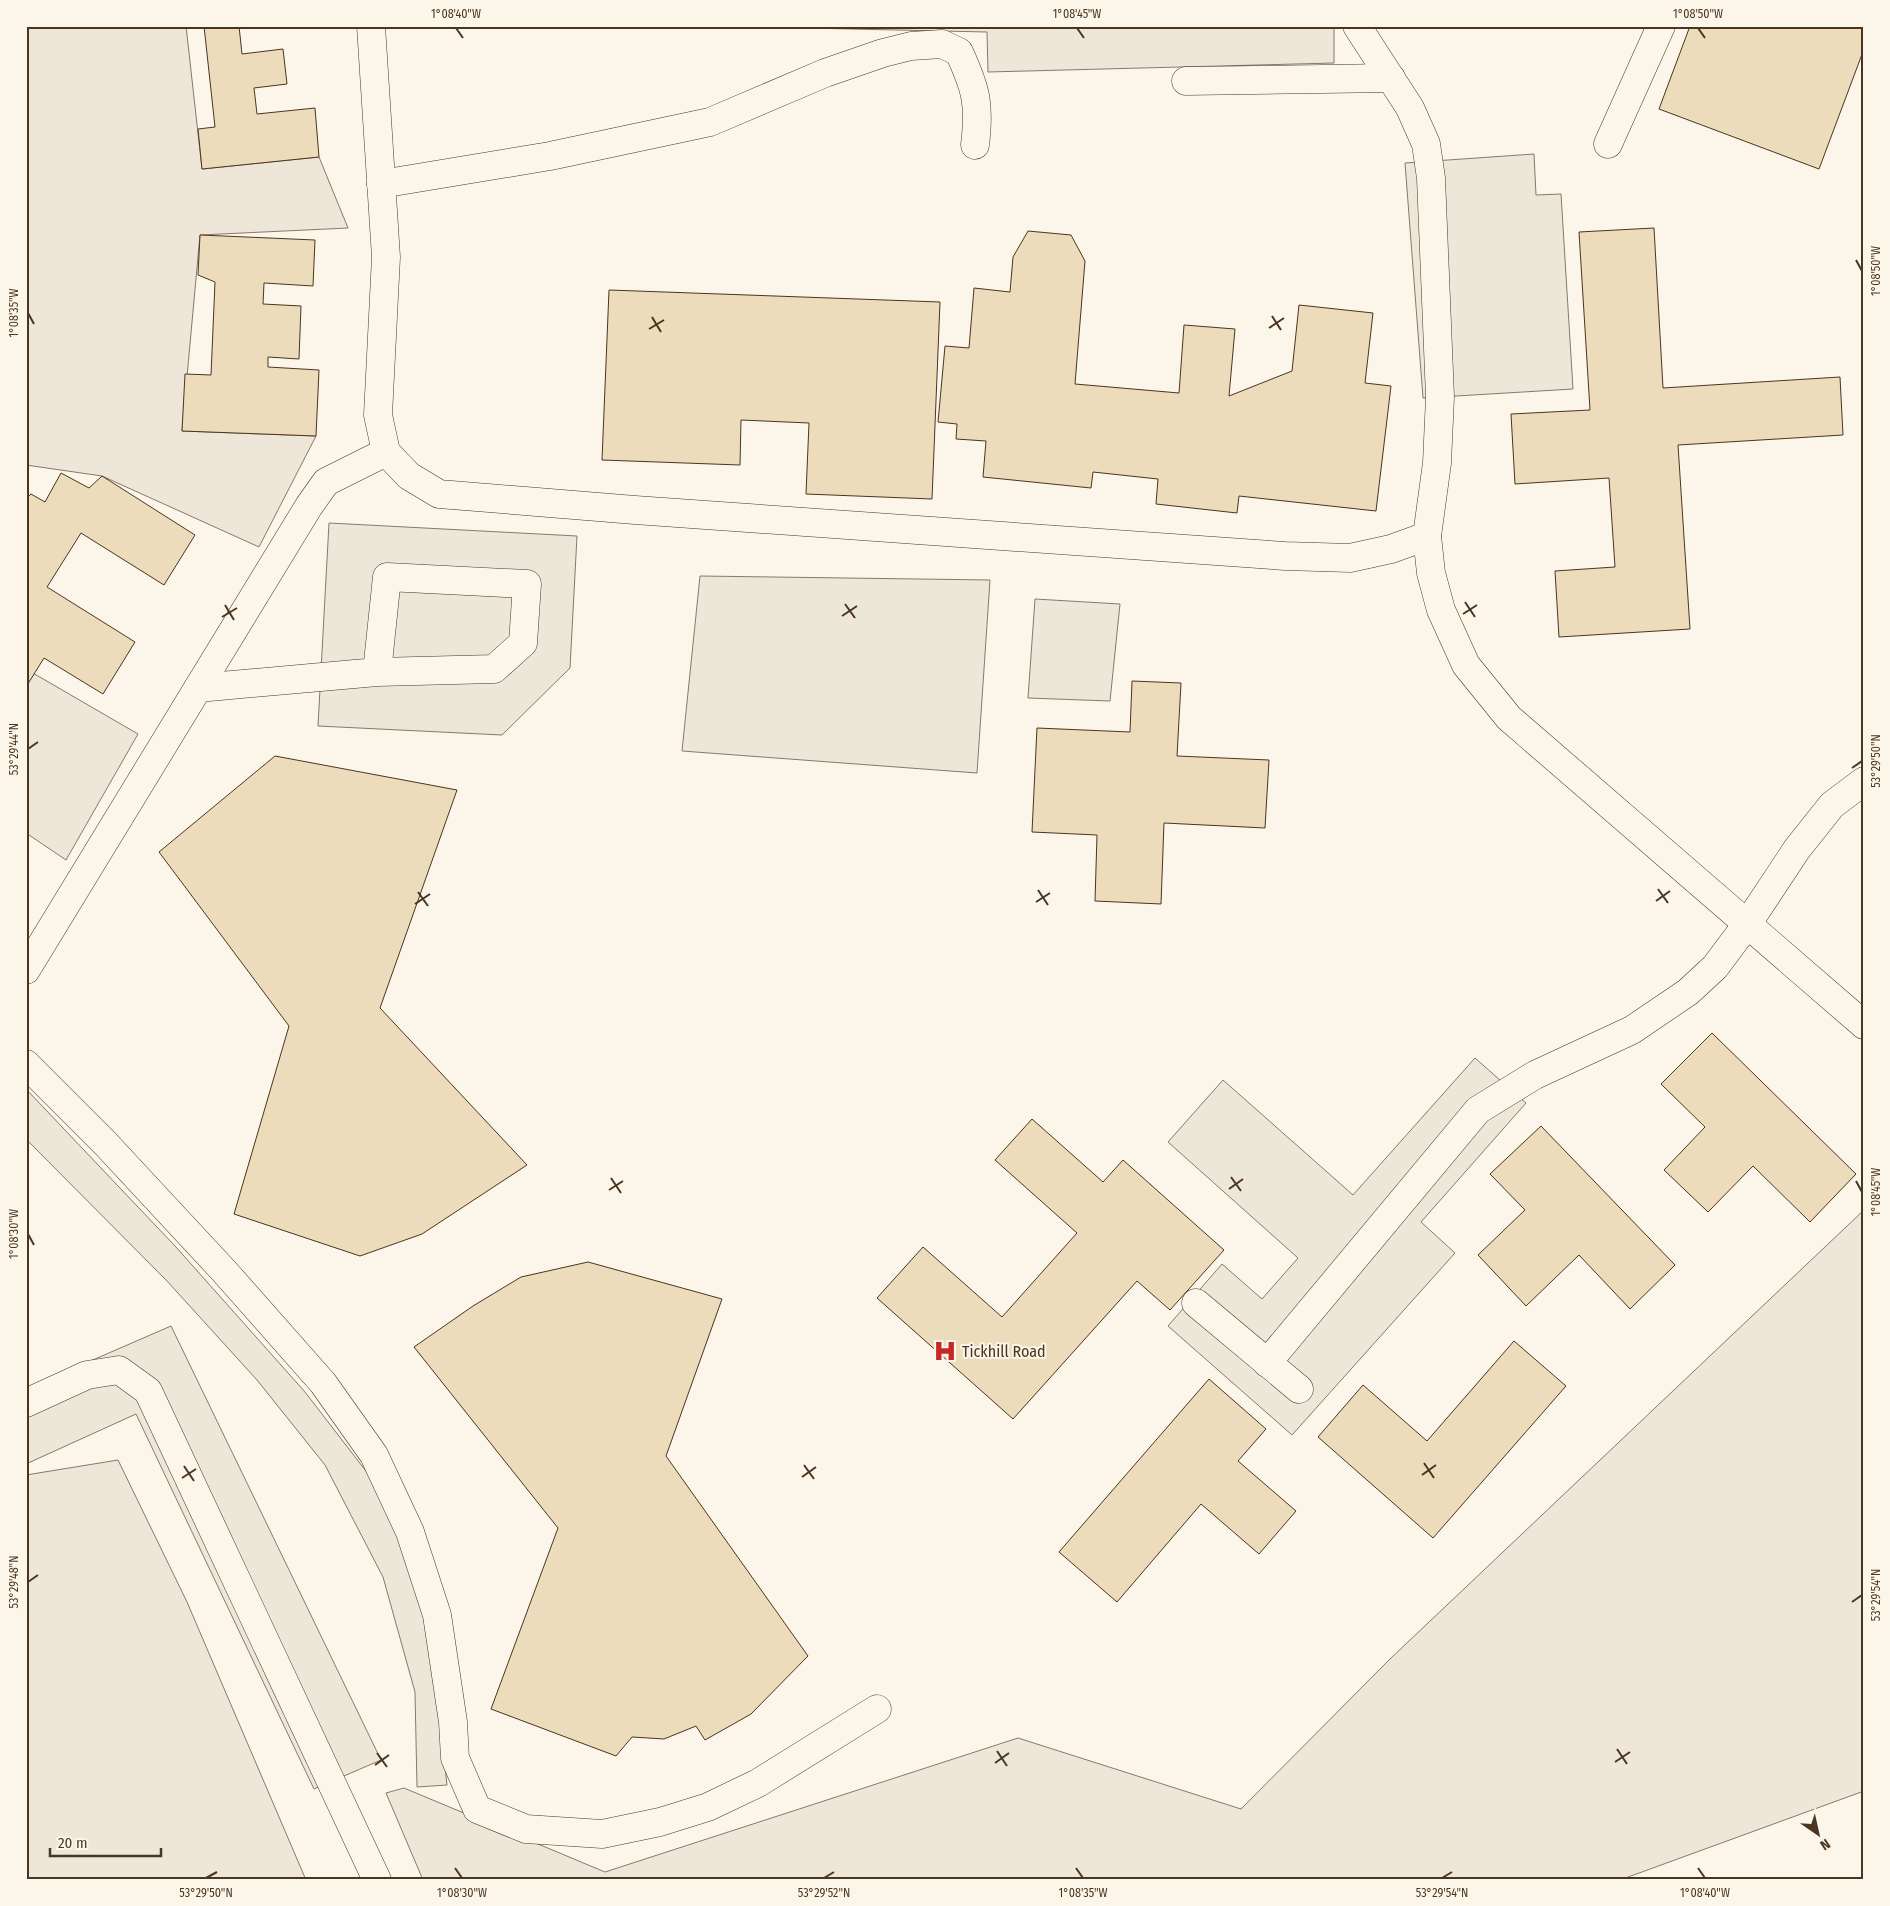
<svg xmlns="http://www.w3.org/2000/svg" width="1890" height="1906" viewBox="0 0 1890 1906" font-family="'Fira Sans Condensed',sans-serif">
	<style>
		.green { fill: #ede6d9; stroke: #887966 }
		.parking { fill: #ede7d9; stroke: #887966 }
		.building { fill: #ecdcbc; stroke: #4a3520 }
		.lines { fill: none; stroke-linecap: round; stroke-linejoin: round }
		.minor-casing { stroke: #4a3520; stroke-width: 29 }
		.minor { stroke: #fbf6e9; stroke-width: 28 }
		.ticks { fill: none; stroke: #4a3520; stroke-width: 2 }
		.labels { text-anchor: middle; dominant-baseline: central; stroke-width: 4; stroke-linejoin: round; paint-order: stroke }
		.poi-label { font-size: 16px; fill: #4a3520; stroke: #fbf6e9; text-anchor: start }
		.neatline { fill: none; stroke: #4a3520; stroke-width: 2 }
		.ticks-label { font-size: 12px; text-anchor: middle; fill: #4a3520 }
	</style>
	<rect width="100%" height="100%" fill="#fbf6e9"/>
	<g class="green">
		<path d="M26,26h160l16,143 117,-12 29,71 -148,7 -18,196 134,5 -57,111 -157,-71 -76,-11z"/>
		<path d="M714,26h620v37l-346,9 -1,-40z"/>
		<path d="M26,669l112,65 -72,126 -40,-27z"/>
		<path d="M1864,1210v581l-244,89h-1197l-37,-87 18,-5 201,84 413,-134 223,71 149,-150z"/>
		<path d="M118,1460l69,142 119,278h-280v-405z"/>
	</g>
	<g class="parking">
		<path d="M1534,154l2,41 25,-1 12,195 -150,9 -18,-235z"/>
		<path d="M329,523l248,13 -7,132 -68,67 -184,-9z"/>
		<path d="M700,576l290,4 -13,193 -295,-22z"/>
		<path d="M1035,599l85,5 -10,97 -82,-3z"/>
		<path d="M1475,1058l51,45 -105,119 34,31 -163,182 -124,-109 54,-62 40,35 36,-41 -130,-116 55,-62 130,115z"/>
		<path d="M26,1089l149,157 130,146 74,96 16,40 35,105 17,152 -30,2 -2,-95 -32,-115 -58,-112 -68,-85 -90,-99 -141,-142z"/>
		<path d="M171,1326l210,434 -67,29 -178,-375 -110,50v-75z"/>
	</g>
	<g class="building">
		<path d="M204,26h35l3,28 41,-5 4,35 -33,4 3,26 58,-6 4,49 -117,12 -4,-40 17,-2z"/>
		<path d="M1690,26h174v23l-45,120 -160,-60z"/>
		<path d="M1654,228l9,160 177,-11 3,58 -165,10 12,184 -131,8 -4,-66 60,-4 -6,-89 -94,6 -4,-70 79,-4 -11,-178z"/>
		<path d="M1028,231l43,4 14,26 -10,123 104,9 5,-68 51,4 -6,67 63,-25 7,-66 74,8 -8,70 26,3 -15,125 -137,-15 -2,17 -81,-9 2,-25 -65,-7 -2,16 -108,-11 3,-36 -30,-2 1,-15 -19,-2 7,-76 24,2 5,-60 36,4 3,-35z"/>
		<path d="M200,235l115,5 -2,46 -49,-3 -1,21 38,2 -2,53 -31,-2v10l51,3 -3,66 -134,-5 3,-57 26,1 4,-93 -17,-7z"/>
		<path d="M609,290l331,12 -8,197 -126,-5 3,-71 -68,-3 -1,45 -138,-5z"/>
		<path d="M61,473l28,15 13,-12 93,59 -31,50 -83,-52 -34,54 88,55 -32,52 -59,-36 -18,29v-188l5,-5 14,8z"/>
		<path d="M1132,681l49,2 -4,73 92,4 -4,68 -101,-5 -3,81 -66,-3 2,-66 -65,-3 5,-104 93,4z"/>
		<path d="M275,756l182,34 -77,218 147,157 -105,69 -62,22 -126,-42 55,-188 -130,-174z"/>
		<path d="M1712,1033l144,141 -46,48 -57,-56 -45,46 -44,-42 41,-43 -44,-43z"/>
		<path d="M1032,1119l71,63 20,-22 101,90 -54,60 -33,-29 -124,138 -136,-121 46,-51 79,70 75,-84 -82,-73z"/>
		<path d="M1541,1126l134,139 -45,44 -51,-54 -53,51 -48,-51 47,-45 -35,-36z"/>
		<path d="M588,1262l134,37 -56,157 142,200 -57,58 -46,26 -9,-14 -32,13 -32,-2 -16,19 -125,-47 67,-181 -144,-181 59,-41 48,-29z"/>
		<path d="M1514,1341l52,45 -133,152 -115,-101 45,-52 64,56z"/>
		<path d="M1209,1379l57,50 -28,32 58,50 -37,43 -58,-50 -84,98 -58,-50z"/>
	</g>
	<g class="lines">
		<defs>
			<g id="minor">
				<path d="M371,26l15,231 -8,158 8,37 23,24 30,18 196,16 650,46 65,2 41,-9 36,-13"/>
				<path d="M1357,26l53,82 16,36 5,34 9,219 -3,66 -10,73 4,37 10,37 25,55 43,53 355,307"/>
				<path d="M1186,81l205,-3"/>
				<path d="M1608,144l53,-118"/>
				<path d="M381,184l169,-28 160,-34 115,-49 58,-20 28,-7 31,-2 17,8c17,37 21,52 16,93"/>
				<path d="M198,688l179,-16 117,-3 29,-26 4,-59 -140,-7 -10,95"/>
				<path d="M26,970l283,-464 17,-24 60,-30"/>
				<path d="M26,1064l79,79 119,128 99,112 51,72 36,77 27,83 16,107 2,36 22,51 49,20 76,5 58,-12 48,-15 50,-24 119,-74"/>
				<path d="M1196,1303l103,86"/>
				<path d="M1267,1363l211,-253 57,-35 97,-45 56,-38 27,-25 33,-44 49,-74 35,-44 32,-24"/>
				<path d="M26,1403l61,-28 32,-5 29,21 229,489"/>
			</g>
		</defs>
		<use href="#minor" class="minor-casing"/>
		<use href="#minor" class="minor"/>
	</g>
	<path class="ticks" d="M456,28l7,10M1077,28l7,10M1698,28l7,10M1856,260l6,11M28,313l6,11M1272,316l9,14M652,317l9,15M1269,328l15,-10M649,329l15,-9M1465,602l10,15M845,604l10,14M225,605l9,15M1463,614l14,-9M842,616l15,-10M222,617l15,-9M28,749l10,-7M1852,768l10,-7M1658,889l10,14M1038,890l10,15M418,892l10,14M1656,901l14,-10M1036,902l14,-9M415,904l15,-10M1231,1177l10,14M611,1178l10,15M1856,1181l6,11M1229,1189l14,-10M609,1190l14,-9M28,1234l6,11M1424,1463l10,15M804,1465l10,14M184,1466l10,15M1422,1475l14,-10M802,1477l14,-10M182,1478l14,-9M28,1582l10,-7M1852,1602l10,-7M1617,1749l10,15M997,1751l10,15M377,1753l10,14M1615,1762l15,-10M995,1763l14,-10M375,1765l14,-10M455,1868l7,10M1076,1868l7,10M1698,1868l7,10M206,1878l11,-6M824,1878l10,-6M1442,1878l10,-6"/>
	<defs>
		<symbol id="hospital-bare" viewBox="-9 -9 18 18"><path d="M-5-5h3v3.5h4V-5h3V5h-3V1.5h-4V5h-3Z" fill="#c62828" stroke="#fbf6e9" stroke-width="2.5" paint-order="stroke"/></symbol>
	</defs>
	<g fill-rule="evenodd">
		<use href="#hospital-bare" x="929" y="1335" width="32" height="32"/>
	</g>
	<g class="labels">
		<g class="poi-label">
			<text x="962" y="1351">Tickhill Road</text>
		</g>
	</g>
	<rect width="1890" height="1906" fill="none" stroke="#fbf6e9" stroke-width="55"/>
	<g transform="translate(1818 1834) rotate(146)" stroke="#fbf6e9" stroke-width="4" paint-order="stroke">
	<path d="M0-4L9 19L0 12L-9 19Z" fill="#4a3520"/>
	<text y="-8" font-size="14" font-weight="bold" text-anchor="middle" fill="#4a3520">N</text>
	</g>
	<path d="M50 1848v8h111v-8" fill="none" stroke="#4a3520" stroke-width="2.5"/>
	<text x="58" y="1848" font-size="15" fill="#4a3520" stroke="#fbf6e9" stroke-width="4" paint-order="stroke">20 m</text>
	<rect x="28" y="28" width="1834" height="1850" class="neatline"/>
	<g class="ticks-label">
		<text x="456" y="18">1°08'40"W</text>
		<text x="1077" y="18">1°08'45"W</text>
		<text x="1698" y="18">1°08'50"W</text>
		<text transform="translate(1876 271) rotate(-90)" y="4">1°08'50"W</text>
		<text transform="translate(14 313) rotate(-90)" y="4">1°08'35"W</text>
		<text transform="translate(14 749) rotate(-90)" y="4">53°29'44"N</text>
		<text transform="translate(1876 761) rotate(-90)" y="4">53°29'50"N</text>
		<text transform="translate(1876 1192) rotate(-90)" y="4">1°08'45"W</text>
		<text transform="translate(14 1234) rotate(-90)" y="4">1°08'30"W</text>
		<text transform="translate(14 1582) rotate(-90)" y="4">53°29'48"N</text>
		<text transform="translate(1876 1595) rotate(-90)" y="4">53°29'54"N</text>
		<text x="206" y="1897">53°29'50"N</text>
		<text x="462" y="1897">1°08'30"W</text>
		<text x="824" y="1897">53°29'52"N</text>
		<text x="1083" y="1897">1°08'35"W</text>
		<text x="1442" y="1897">53°29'54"N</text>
		<text x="1705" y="1897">1°08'40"W</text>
	</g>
</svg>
